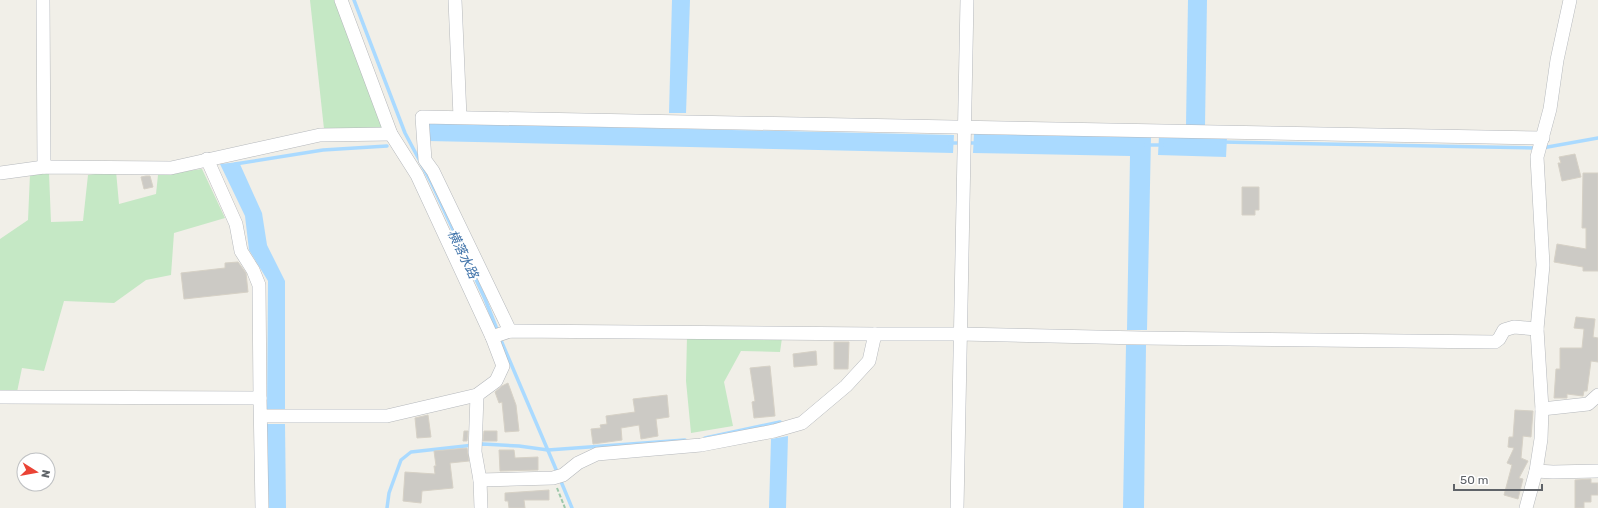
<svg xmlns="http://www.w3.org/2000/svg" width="1598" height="508" viewBox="0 0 1598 508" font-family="Rubik,'Noto Sans JP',sans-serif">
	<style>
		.green { fill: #c5e8c5 }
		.water { fill: #aadaff }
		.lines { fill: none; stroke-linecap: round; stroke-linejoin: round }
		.stream { stroke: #aadaff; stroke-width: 3.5 }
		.building { fill: #cccac5; stroke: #d6d1c6 }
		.street-casing { stroke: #b5b8bc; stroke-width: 14 }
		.path { stroke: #9cc7a9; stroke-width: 2; stroke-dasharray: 4 2; stroke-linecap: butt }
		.street { stroke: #fff; stroke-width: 13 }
		.labels { text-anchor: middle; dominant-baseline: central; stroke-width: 4; stroke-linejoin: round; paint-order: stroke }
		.water-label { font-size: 13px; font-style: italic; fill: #4174aa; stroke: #fff }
	</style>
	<rect width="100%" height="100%" fill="#f1efe8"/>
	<g class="green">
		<path d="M310,0h25l50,130 -61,-1z"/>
		<path d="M202,169l23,49 -51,15 -3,42 -25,5 -32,23 -50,-2 -20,70 -22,-3 -5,24h-17v-153l28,-19 2,-46 19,-1 2,49 32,-1 5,-46 28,-4 3,33 37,-10 2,-19z"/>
		<path d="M687,336l95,2 -2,14 -39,-1 -17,31 9,44 -42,7 -5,-52z"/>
	</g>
	<g class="water">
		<path d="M672,0h18l-4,113h-17z"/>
		<path d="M1188,0h19l-2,125h-19z"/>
		<path d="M428,123l526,12 -1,18 -525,-12z"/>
		<path d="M974,134l177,3 -4,193h-20l3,-174 -157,-3z"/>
		<path d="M1159,136l68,2 -1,19 -68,-2z"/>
		<path d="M239,162l23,51 5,32 18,36v129h-18l1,-129 -19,-31 -4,-34 -25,-52z"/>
		<path d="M1126,345h20l-2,163h-21z"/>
		<path d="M267,424h18l1,84h-18z"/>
		<path d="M788,436l-2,72h-17l2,-69z"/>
	</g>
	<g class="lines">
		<g class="stream">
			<path d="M354,0l51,133 27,51 53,115 13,33"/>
			<path d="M1222,142l314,6"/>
			<path d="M950,143h28"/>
			<path d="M1146,145h16"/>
			<path d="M1542,148l56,-10"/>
			<path d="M235,164l88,-14 64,-4"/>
			<path d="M500,338l58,136"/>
			<path d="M705,438l75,-16v5"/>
			<path d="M560,479l12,29"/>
			<path d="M387,508l2,-15 12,-33 10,-8 72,-8 36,2 29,4 137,-10"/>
		</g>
	</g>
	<g class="building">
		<path d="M1575,154l6,23 -19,4 -4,-18h3l-2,-6z"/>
		<path d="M1583,173h15v98h-15v-4l-29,-5 3,-18 29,5v-21h-4z"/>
		<path d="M146,176h4l3,11 -9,2 -3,-12z"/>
		<path d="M1242,187h17v23h-4v5h-13z"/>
		<path d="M238,262l8,11 2,19 -64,7 -3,-26 44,-5v-5z"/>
		<path d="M1576,317l19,2 -2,18 5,1v24l-7,-1 -4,30h-3l-1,5 -16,-2v4h-13l2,-29h4v-21h22l2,-19 -10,-1z"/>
		<path d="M834,342h15l-1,27h-14z"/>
		<path d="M816,351l1,14 -23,2 -1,-13z"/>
		<path d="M770,366l5,50 -21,2 -2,-16 3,-1 -5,-33z"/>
		<path d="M508,383l8,22 3,26 -14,1 -3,-30 -3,1 -4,-11 7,-6z"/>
		<path d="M667,395l2,22 -13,2 2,17 -17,3 -2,-14 -18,3 1,12 -29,4 -2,-15 10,-1 -1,-3 7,-1 -1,-8 29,-4 -2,-13z"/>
		<path d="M1515,410l18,1 -2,26 -8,-1 -2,22 7,3 -9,17 4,1 -5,20 -14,-4 8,-30 -5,-2 7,-15 -6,-1 1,-10h4z"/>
		<path d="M428,415l3,22 -14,1 -2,-20z"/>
		<path d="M464,431h4l-1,10h-4z"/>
		<path d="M484,431h13v10h-14z"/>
		<path d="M467,448l2,13 -19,2 3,25 -31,3 -1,12 -18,-2 2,-29 30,2 -1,-8h2l-2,-15z"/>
		<path d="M499,450h15l1,8 23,-1v13l-38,1z"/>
		<path d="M1591,479v4h7v12h-7v7h-7v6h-9v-28z"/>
		<path d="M549,490v10h-25l1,8h-16l-1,-7h-3v-8z"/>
	</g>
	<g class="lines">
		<defs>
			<g id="street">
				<path d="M43,0l1,167"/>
				<path d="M455,0l5,117"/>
				<path d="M207,159l29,65 5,27 12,19 6,15 1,113"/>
				<path d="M0,173l44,-6 127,1 149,-33 71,-1"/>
				<path d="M510,331l-77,-160 -8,-11 -3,-43 1121,21"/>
				<path d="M492,337l18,-6 365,3h85l182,4 353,4 4,-3 5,-9 10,-3 23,2"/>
				<path d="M477,395l-2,57 5,28 1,28"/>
				<path d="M0,397l260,1 2,110"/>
				<path d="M1542,409l46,-5 10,-9"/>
				<path d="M261,416h126l90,-21 19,-14 7,-15 -11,-29 -75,-162 -26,-41 -50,-134"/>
				<path d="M1536,471l17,1 45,-1"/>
				<path d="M480,480l73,-2 10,-3 15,-12 19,-9 104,-9 73,-14 28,-8 44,-37 23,-25 6,-27"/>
				<path d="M957,508l10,-508"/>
				<path d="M1526,508l10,-37 5,-32 1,-30 -5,-80 6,-64 -6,-108 13,-48 7,-49 13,-60"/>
			</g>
		</defs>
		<use href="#street" class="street-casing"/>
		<path class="path" d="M557,488l8,20"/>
		<use href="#street" class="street"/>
	</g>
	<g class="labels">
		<g class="water-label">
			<text transform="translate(463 254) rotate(64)">横落水路</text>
		</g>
	</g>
	<g transform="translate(36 472) rotate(101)"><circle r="19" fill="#ffffff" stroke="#bfc1c3"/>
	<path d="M0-3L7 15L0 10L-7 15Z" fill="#ea4335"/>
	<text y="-6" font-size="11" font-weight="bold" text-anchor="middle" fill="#5f6368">N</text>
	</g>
	<path d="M1454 484v6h88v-6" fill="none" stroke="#5f6368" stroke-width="2"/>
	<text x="1460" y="484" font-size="12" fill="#5f6368" stroke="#ffffff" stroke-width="3" paint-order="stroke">50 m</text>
</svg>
